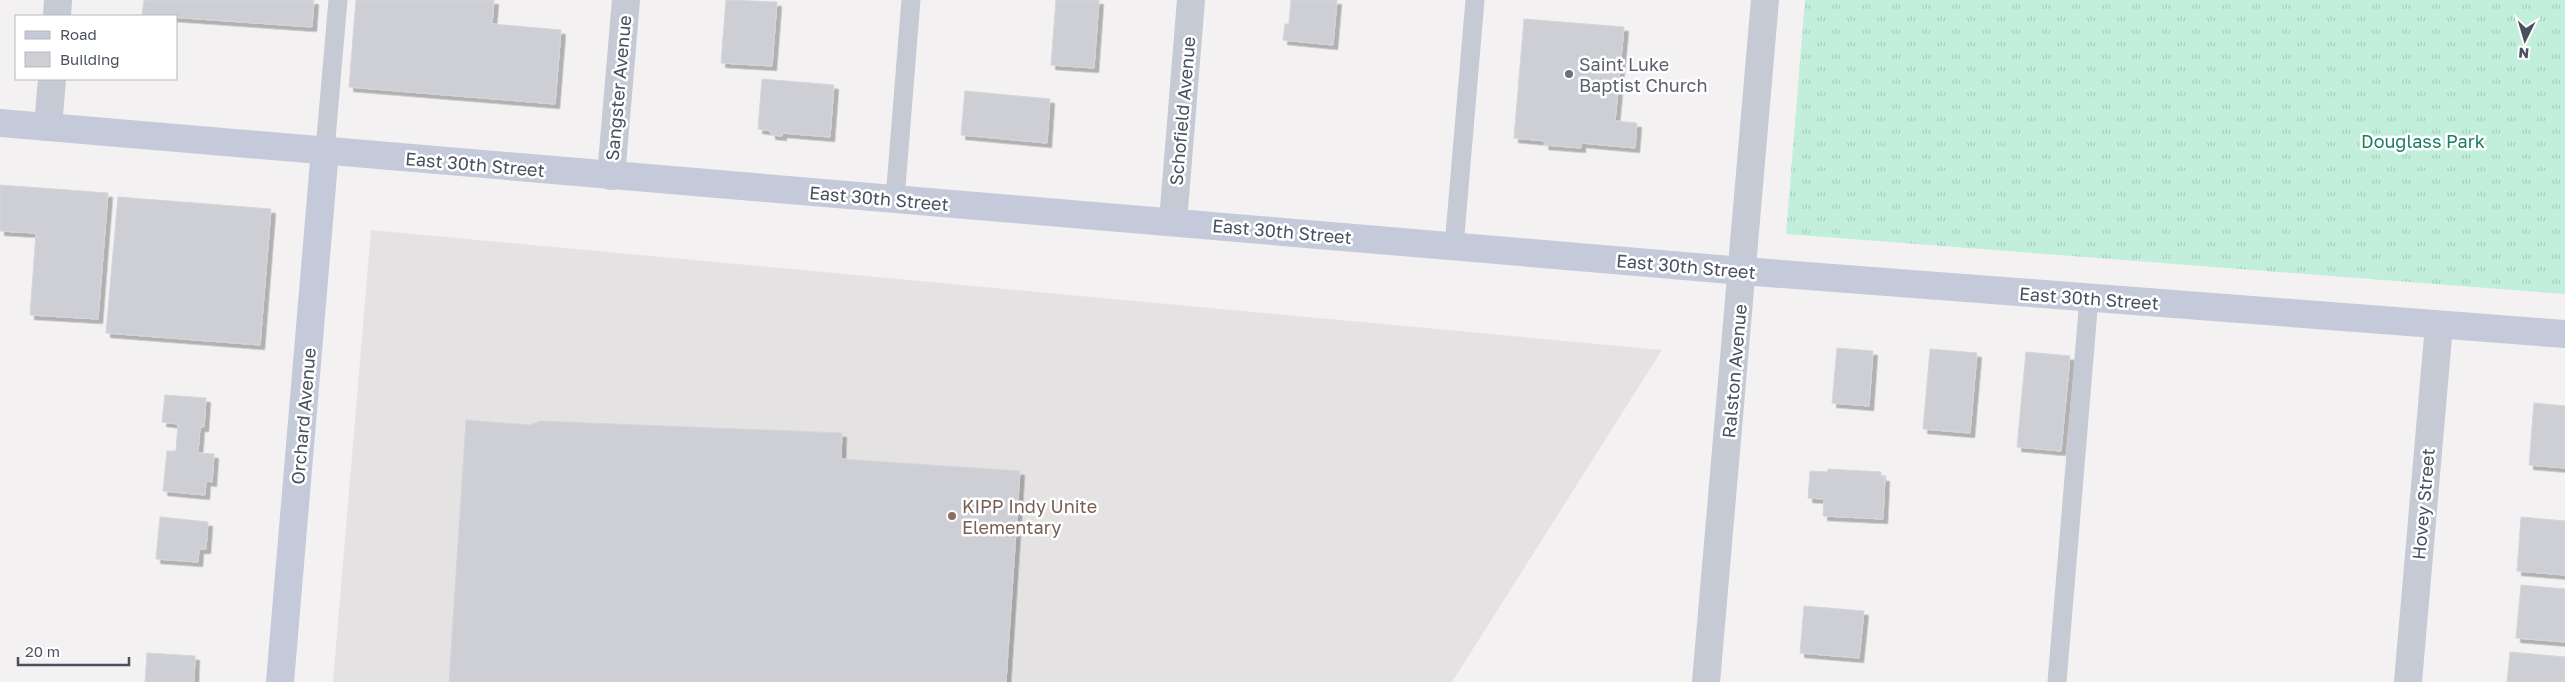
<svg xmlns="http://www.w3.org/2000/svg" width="2565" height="682" viewBox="0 0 2565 682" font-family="'Golos Text',sans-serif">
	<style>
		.education { fill: #e4e2e3 }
		.grass { fill: url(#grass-tufts) }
		.building { fill: #cecfd5; stroke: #d5d5dc; filter: url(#shadow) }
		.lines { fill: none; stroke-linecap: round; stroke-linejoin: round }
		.lane { stroke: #c5cad5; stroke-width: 19 }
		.street { stroke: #c5cad5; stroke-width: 28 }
		.secondary { stroke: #c4cad9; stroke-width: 28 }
		.worship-dot { fill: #6b7280; stroke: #fff; stroke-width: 2 }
		.education-dot { fill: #8d6e63; stroke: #fff; stroke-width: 2 }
		.labels { text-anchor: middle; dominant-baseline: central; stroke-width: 5; stroke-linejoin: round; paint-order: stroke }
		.worship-label { font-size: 18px; fill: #5b616d; stroke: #fff; text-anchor: start }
		.street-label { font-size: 18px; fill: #49505e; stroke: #fff }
		.park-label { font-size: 18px; fill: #197f62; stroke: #fff }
		.education-label { font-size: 18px; fill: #785e54; stroke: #fff; text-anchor: start }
	</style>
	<defs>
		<pattern id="grass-tufts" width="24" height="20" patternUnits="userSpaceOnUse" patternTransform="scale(1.25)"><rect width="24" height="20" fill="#c1efdc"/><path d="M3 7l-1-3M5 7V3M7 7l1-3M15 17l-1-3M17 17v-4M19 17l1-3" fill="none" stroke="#a7cfbf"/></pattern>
		<filter id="shadow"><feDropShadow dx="4.5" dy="4.5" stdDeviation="0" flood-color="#0004"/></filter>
	</defs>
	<rect width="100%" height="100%" fill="#f3f1f1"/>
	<path class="education" d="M371,230l1291,120 -210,332h-1119z"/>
	<path class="grass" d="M1805,0h760v294l-779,-60z"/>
	<g class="building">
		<path d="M144,0h170l-2,27 -170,-12z"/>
		<path d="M356,0h138l-2,24 69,6 -6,74 -206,-17z"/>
		<path d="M726,0l51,2 -5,64 -51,-3z"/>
		<path d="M1056,0h43l-5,68 -43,-3z"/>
		<path d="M1291,0h46l-4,45 -50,-5 2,-16h4z"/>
		<path d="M1524,19l100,8 -9,94 22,2 -2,25 -54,-5v5l-37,-3 1,-4 -31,-3z"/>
		<path d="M762,79l72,6 -4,52 -48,-4v3l-11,-1v-4l-13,-2z"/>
		<path d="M965,91l85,8 -3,44 -86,-8z"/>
		<path d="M0,185l108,8 -10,126 -68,-4 6,-82 -36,-2z"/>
		<path d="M118,197l153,12 -11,136 -154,-12z"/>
		<path d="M1837,348l36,3 -4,55 -37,-3z"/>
		<path d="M1930,349l47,4 -7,80 -47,-4z"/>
		<path d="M2026,352l44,4 -9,95 -44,-4z"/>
		<path d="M165,395l41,3 -2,29h-4l-2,26 16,1 -2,28 -6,-1 -1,14 -42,-4 4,-40h9l2,-27 -16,-2z"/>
		<path d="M2534,403l31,3v62l-36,-3z"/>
		<path d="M466,420l64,5 10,-4 302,12 -1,26 179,12 -14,211h-557z"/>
		<path d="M1828,469l53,3v5h4l-2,42 -60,-3 1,-17 -16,-1 2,-27 17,1z"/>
		<path d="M160,517l48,5 -2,27h-7l-1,13 -42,-3z"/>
		<path d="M2521,517l44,4v54l-48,-4z"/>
		<path d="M2521,585l44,4v53l-49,-4z"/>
		<path d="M1804,606l60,5 -5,47 -59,-5z"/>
		<path d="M2510,652l55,5v25h-58z"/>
		<path d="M147,653l48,3 -1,26h-49z"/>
	</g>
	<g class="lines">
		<g class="lane">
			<path d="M325,150l13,-150"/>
			<path d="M895,199l16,-199"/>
			<path d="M1454,246l21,-246"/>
			<path d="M2057,682l32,-384"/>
		</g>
		<g class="street">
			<path d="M57,16l1,-16"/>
			<path d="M48,127l4,-48"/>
			<path d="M611,176l15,-176"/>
			<path d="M1173,221l18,-221"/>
			<path d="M1706,682l59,-682"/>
			<path d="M2408,682l31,-357"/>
		</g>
		<g class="secondary">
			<path d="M0,123l1743,148 822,63"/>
			<path d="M280,682l45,-532"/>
		</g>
	</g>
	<circle class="worship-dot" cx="1569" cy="74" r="5"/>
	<circle class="education-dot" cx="952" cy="516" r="5"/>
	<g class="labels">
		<g class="worship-label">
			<text x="1579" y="64">Saint Luke<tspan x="1579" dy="21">Baptist Church</tspan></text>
		</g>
		<g class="street-label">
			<text transform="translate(618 88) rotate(-85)">Sangster Avenue</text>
			<text transform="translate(1182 111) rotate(-85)">Schofield Avenue</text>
			<text transform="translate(475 164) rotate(5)">East 30th Street</text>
			<text transform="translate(879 198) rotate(5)">East 30th Street</text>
			<text transform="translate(1282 231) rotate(5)">East 30th Street</text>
			<text transform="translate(1686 266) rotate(5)">East 30th Street</text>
			<text transform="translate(2089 298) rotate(4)">East 30th Street</text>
			<text transform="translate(1734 371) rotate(-85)">Ralston Avenue</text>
			<text transform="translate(303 416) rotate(-85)">Orchard Avenue</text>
			<text transform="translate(2423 504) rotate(-85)">Hovey Street</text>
		</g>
		<g class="park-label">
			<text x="2423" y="141">Douglass Park</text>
		</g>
		<g class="education-label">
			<text x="962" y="506">KIPP Indy Unite<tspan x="962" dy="21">Elementary</tspan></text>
		</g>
	</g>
	<rect x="15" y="15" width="162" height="65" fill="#ffffff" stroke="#b6b9bf"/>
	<rect x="25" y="31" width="25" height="8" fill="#c4cad9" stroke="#b6b9bf"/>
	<text x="60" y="40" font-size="15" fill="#49505e">Road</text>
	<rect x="25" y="52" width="25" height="15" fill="#cecfd5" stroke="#b6b9bf"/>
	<text x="60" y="65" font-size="15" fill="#49505e">Building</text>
	<g transform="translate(2525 40) rotate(185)" stroke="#ffffff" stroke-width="4" paint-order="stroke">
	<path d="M0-4L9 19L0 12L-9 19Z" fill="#49505e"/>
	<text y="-8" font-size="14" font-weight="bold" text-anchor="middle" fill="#49505e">N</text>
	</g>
	<path d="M18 657v8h111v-8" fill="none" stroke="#49505e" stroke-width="2.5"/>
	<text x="25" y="657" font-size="15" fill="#49505e" stroke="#ffffff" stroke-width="4" paint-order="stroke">20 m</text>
</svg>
